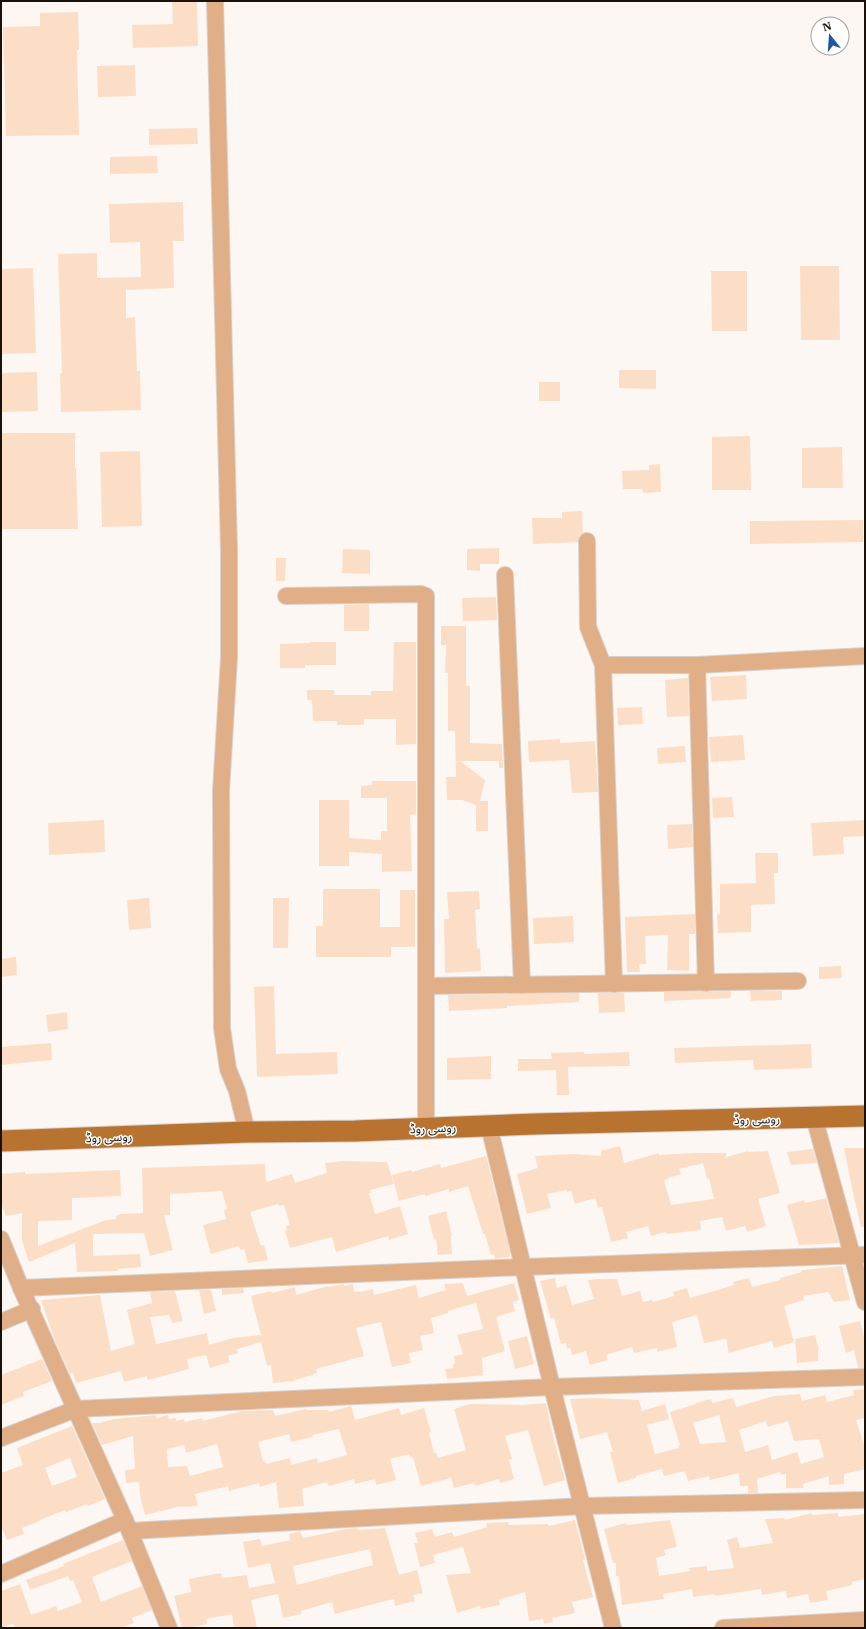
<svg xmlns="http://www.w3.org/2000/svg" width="866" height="1629" viewBox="0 0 866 1629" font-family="'IBM Plex Serif','Noto Sans Arabic',serif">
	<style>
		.building { fill: #fcdec6; fill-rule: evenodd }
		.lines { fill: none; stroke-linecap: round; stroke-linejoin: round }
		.minor-casing { stroke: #d8d2ce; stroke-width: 18 }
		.major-casing { stroke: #d8d2ce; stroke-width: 23 }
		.minor { stroke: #e0af87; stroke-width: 16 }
		.major { stroke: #b97331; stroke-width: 21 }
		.labels { text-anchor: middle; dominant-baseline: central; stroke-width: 3; stroke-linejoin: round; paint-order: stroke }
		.street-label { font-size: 12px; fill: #1a110a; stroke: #fff }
	</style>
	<rect width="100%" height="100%" fill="#fcf7f3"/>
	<g class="building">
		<path d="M172,1h25l1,45 -65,2 -1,-23 41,-1z"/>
		<path d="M78,12l1,38h-2l2,85 -73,1 -3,-109 37,-1v-13z"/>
		<path d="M135,65l1,31 -38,1 -1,-31z"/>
		<path d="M197,128l1,16 -49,1v-16z"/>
		<path d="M157,156l1,17 -48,1v-17z"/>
		<path d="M183,202l1,39h-11l1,47 -48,2v28l9,-1 2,54h3l1,39 -80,2 -1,-39h2l-4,-119 39,-1v25l44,-1 -1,-35 -30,1 -1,-39z"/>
		<path d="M800,266h39l1,74h-39z"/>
		<path d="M33,268l3,85 -35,1v-85z"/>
		<path d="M711,271h36v60h-35z"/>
		<path d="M619,370h37v19l-37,-1z"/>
		<path d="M37,372l1,39 -37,1v-39z"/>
		<rect x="539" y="382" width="21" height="19"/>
		<path d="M1,433h74v35h1l2,61h-77z"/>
		<path d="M750,436l1,54h-39v-53z"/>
		<path d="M842,447l1,41h-41v-40z"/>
		<path d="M140,451l2,75 -40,1 -2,-75z"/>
		<path d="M660,464l1,28 -18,1 -1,-4h-19l-1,-18 27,-1v-5z"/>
		<path d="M582,511l1,22 -4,3 -1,6 -45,2 -1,-26h30v-6z"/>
		<path d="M863,520v22l-113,2v-23z"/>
		<path d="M499,548v16h-19v7l-13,-1v-21z"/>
		<path d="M343,549l27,1v24l-28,-1z"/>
		<path d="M276,558h10l-1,23h-9z"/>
		<path d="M496,597l1,23 -34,1 -1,-23z"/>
		<path d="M369,604v27h-25v-26z"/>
		<path d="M441,626h25v60h4v57l32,1 1,24h-4v-7h-39l25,19 -5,21h8v30h-12v-26l-14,-5h-15l-1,-23h10l-1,-46h-7v-58h-3l1,-28h-5z"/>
		<path d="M310,642h26v23h-31v3h-25v-24l30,-1z"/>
		<path d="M394,642h22v102l-20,1v-26h-32v6h-27v-4h-24l-1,-21h-5v-10h27v5h37v-4h22z"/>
		<path d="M746,675l1,24 -35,2 -2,-24z"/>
		<path d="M688,678l1,38 -22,1 -2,-37z"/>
		<path d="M642,707l1,17 -25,1 -1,-17z"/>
		<path d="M743,735l2,25 -34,2 -2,-25z"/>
		<path d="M560,739v4l35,-2 3,51 -26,1 -3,-33 -40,2 -1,-21z"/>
		<path d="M685,746l1,16 -28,2 -1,-16z"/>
		<path d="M372,781h44v33l-6,1 2,56 -30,1v-18l-33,-2v14h-30v-66h30v38l32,2v-9h6v-33h-26v-12l11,-1z"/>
		<path d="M732,797l2,20 -21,1 -1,-20z"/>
		<path d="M104,820l1,32 -56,3 -1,-32z"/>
		<path d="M865,820v16l-22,1 1,17 -31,2 -2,-33z"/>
		<path d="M692,824l1,23 -25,2 -1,-24z"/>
		<path d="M755,853h23v20h-4l1,31 -24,1v27l-33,1 -1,-19h3v-30l36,-1z"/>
		<path d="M323,889h57v38h20v-37h15v57h-24v10h-75v-31h7z"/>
		<path d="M479,891l1,18 -5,1 2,39 3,-1 1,23 -36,2 -1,-54h5l-2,-27z"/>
		<path d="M149,898l2,30 -22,2 -2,-30z"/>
		<path d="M273,898h16l-1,50h-15z"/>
		<path d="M695,914v20h-6v37l-22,-1 1,-35 -23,1 1,28h-7l1,8h-13l-2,-55z"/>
		<path d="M573,916l1,26 -40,2 -1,-26z"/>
		<path d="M16,957l1,18 -16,2v-18z"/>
		<path d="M841,966l1,12 -23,1v-12z"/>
		<path d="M274,986l2,68 61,-2 1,22 -81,3 -3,-90z"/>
		<path d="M731,991v7l-67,3v-9z"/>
		<path d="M750,991h32v9l-31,1z"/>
		<path d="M579,993v9l-72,4v2l-58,3 -1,-16z"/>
		<path d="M598,993h26l1,19 -26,1z"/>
		<path d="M67,1012l1,17 -20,3 -2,-17z"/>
		<path d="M51,1043l1,17 -51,5v-18z"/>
		<path d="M811,1044l1,24 -58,2 -1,-10 -78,3 -1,-15z"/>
		<path d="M584,1052v2l45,-2 1,14 -62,1 1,28h-12l-1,-25 -38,1v-12h34l-1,-6z"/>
		<path d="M491,1056v23l-44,1v-22z"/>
		<path d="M620,1146l4,17 35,-10v2l36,-2h31v4l-3,1 25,-7v1l20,-1 12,42 -22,6 8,27 -19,6 -2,-6 -19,5 -4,-14 -22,4 1,9 -34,4 -1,-2 -15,4 -3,-10 -22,6 2,6 -17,4 -9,-35 -4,1 -3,-10 -20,6 -4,-13 -4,1v-2l-20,4 4,14 -24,6 -10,-40 21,-6 -3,-12 37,-2 29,2v-5zM703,1163l4,16 2,-1 5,21 -43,6 -7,-25 4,-1v-1l13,-4 -2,-5z"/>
		<path d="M844,1148h21v79h-4l-8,-34z"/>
		<path d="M813,1149l4,14 -26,2 -4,-13z"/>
		<path d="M486,1156l24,95v6l-10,1 -5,1 -1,-5 -3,1 -6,-21h-2l-15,-48 -19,6v-3l-24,7v-2l-26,7 -7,-26 19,-5 1,2 28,-8 1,4z"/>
		<path d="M343,1161l44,1 7,22 -24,6 1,3h-2l6,21 25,-8 8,28 -19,6 -1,-4 -52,16 -4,-15 -42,11 -5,-17 2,-1 -1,-4 4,-1 -6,-20 -5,1 -1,-2 -28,8 11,34 3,-1 4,15 -20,3 -4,-14 -4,1 -1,-4 -28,8 -8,-29 23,-6 -2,-9 3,-1 -5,-18 -52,3v21h-6l9,35 -23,6 -6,-23 -51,1v22l47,-2 1,13 -23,2v2l-41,1 -2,-29 -46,19 -7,-21v-28l-16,3 -5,-13v-29l24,-2v2l95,-4 1,26 -49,2v22l-34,1v25l68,-26 10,-1v-3l4,-2 23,-1 -1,-45 123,-4 1,18 26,-8 3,9 32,-10 -2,-10z"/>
		<path d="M826,1198l13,45 -40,2 -12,-40 17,-5 1,3z"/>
		<path d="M446,1211l6,25h-1l1,18 -14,1 -2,-16 -2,1 -6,-24z"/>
		<path d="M842,1266l8,34 -16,2 -6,-10 -25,4 1,4 -20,6 10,36 -20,6 -2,-7 -43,12 -3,-14 -22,4 -7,-28 -25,7 5,25 -20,5v-4l-23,5 -2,-6 -26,8 2,5 -18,5 -4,-14 -14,4 -2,-7 -3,1 -1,-6 -5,1 -7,-26 -3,1 -11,-38 15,-3 2,10 9,-3 6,20 22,-6 -6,-19 9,-1h20l5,17 18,-5 3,11 9,-2 1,2 21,-6 -1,-4 14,-4 3,10 44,-13 -1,-3 16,-4 3,9 28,-7v-2l22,-6v-2z"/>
		<path d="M463,1283l4,13 47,-13 5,17 -6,2 2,9 -19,6 9,34 -23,7 1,17 -36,4 -2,-10 8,-1v-4h2l-1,-8 9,-2 -6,-19 26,-6 -7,-26 -28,8v2l-17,5 3,15 -14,3 3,14 -14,3 2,10 -19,4 -11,-45 -25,6 8,28 -48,13 1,4 -24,8 -20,2 -2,-18 -4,1 -6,-24 -24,7 1,4 -10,3 2,6 -20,6 -4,-13 -19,4 2,10 -41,11 -1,-4 -23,6 -3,-11 -45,12 -3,-10 -3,1 -16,-36 -13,-38 59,-5 11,56 24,-7 -8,-34 25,-7 -2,-11 25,-1 8,30 -11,2 -3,-8 -19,2 6,27 51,-11 2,12 24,-7 28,-3 -10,-39 20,-5 1,2 23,-6 1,8 32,-9v1l16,-3v2l9,-2 1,8 5,-1v1l14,-3 1,6 42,-10 3,13 27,-8 -2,-6z"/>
		<path d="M243,1288l1,5 -22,2v-6z"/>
		<path d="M199,1290h12l5,21 -12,3z"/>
		<path d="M860,1321l5,20v27h-7l-4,-18 -8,3 -7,-27z"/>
		<path d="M815,1335l4,15h-1v11l-21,2 -2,-24z"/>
		<path d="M527,1336l7,28 -19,5 -7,-28z"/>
		<path d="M42,1359l10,22 -29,11 1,4 -23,9v-30z"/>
		<path d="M865,1389v29l-9,2 9,28v21l-21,5v10l-15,1v-9l-26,8v4h-17v-14l-5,1 -1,-3 -23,7 1,14h-10v-7h-8l-1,-13 -29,7 -1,-4 -21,5 -3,-10 -21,5 -2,-7 -26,7v2l-18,5 -8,-31h3l-6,-20 -27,7 -10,-40 25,-1 44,2 3,11 23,-7 4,15 -22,6 8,29 24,-6 -1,-2 2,-1 -10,-33 26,-8v-1l15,-4 1,4 21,-5 3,9 38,-11 26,-2 2,7 23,-6 2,7 27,-7 -1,-5zM719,1415l7,27 -26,2 -7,-21zM766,1421l2,6 20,-6 6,20 25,-2 5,18 -23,7 -4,-12 -25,8 -4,-15 -23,7 -6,-22z"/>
		<path d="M546,1403l6,29 13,48 -21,6 -16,-56 -23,6 7,23 -3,1 5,19 -14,4 -1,-4 -24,7 -1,-3 -20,5 -3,-10 -30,8 -8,-29 -2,1 -2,-4 -19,5 6,21 -20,5 -1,-6 -20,5 -1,-5 -25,7 -2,-4 -25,7 2,17 -25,2 -3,-26 -16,5 -1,-4 -8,2 -22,6 -1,-5 -33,8 3,12 -21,1 -32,8 -5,-19 -1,-14 -13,1 -1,-13 10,-1 -2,-33 -31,9 -10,-22h8l13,-4 43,-4 1,3 11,-3 1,4 7,-1v3l8,-2 1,3 17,-4 1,3 39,-10 31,-1 2,6 31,-7 1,1h21l1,2 22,-6 4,14 44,-12 2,7 23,-7 7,24 -2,1 5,20h2l2,5 28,-8 -12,-41 16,-5 52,1zM339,1429l8,26 -29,8 -1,-5 -26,7 -1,-7 -24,6 -1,-3h-2l-5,-19 31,-8 2,8 22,-5 -1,-2zM217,1444l6,23 -33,9 -3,-10 -19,1 -1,-18 17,-4 2,8z"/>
		<path d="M72,1426l33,73 -17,7 -1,-2 -21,8 -1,-2 -25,10v1l-18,7 2,6 -17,6 -6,-14v-53l22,-8 -6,-17zM70,1458l7,19 -25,9 -7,-18z"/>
		<path d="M811,1513l1,2 26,-2v4l27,-3v65l-13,3v3l-26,6 2,9 -18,3 -2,-9 -21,4 -1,-7 -24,4 -1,-6 -46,7v-2l-22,3 -1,-8 -29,5 1,5 -42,6 -3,-29h-3v-13h-3l-9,-34 22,-6 1,2 43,-5 7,27 -13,3 2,5 -10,3 3,18 31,-5 -1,-3 18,-2v5l27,-3 -7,-28 10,-3 3,11 33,-5 -8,-24 19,-1 1,2z"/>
		<path d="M575,1520l10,39 -2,1 10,37 -21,5 3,11 -23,5 1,4 -9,2 -1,-5 -14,2 -4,-29 -26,8 1,5 -19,4 -1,-3 -23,7 -11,-38 25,-2 -8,-26 -30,8 2,8 -15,4 -6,-24h4l-3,-10 17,-4 3,8 17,-5 2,5 33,-10 -1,-4 22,-1 1,3 39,-1 1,2z"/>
		<path d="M357,1528l1,2 27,-2 14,47 18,-5 6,23 -10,2 2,6 -20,5 -1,-7 -9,2 -50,13 -3,-12 -31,9v3l-18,4 -5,-24 -27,6 6,28h-23l-2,-14 -26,5 1,5 -18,4h-7l-8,-32 17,-4 -2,-13 32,-6 1,5 25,-3 2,13 26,-5 -5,-20 -22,5 -5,-26 17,-3 2,7 28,-6 -1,-6 11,-3 3,7 43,-9zM370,1549l3,16 -76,20 -4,-19z"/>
		<path d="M123,1540l9,21 -40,16 9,25 41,-16 10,24 -20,8 2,5 -13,5h-106l-2,-4 -12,4v-37l19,-7 11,31 25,-9 2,5 24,-9 -9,-22 -3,1 -2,-5 -38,14 -4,-10 38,-14 -1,-2z"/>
	</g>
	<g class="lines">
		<defs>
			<g id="minor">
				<path d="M215,1l14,549v108l-8,133 1,237 6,41 9,22 10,41"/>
				<path d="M587,541l1,86 15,38h94l168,-9"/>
				<path d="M505,575l17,410"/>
				<path d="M286,596l135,-2 5,2v532"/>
				<path d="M603,665l11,319"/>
				<path d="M697,665l9,318"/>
				<path d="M426,986l372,-5"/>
				<path d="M814,1117l51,185"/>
				<path d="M489,1126l63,261 61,241"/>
				<path d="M1,1239l20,49 104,232 44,108"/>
				<path d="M21,1288l503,-21 341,-12"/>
				<path d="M1,1322l31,-13"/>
				<path d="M1,1438l75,-29 476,-22 313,-10"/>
				<path d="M130,1531l453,-25 282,-6"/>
				<path d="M1,1574l124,-54"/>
				<path d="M723,1628l142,-8"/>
			</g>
			<path id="major" d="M1,1141l246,-9 108,-1 180,-7 330,-8"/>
		</defs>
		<use href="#minor" class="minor-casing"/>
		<use href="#major" class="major-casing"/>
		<use href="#minor" class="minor"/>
		<use href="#major" class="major"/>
	</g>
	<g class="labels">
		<g class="street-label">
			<text transform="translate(757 1119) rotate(-1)">روسی روڈ</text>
			<text transform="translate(433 1128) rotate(-2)">روسی روڈ</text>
			<text transform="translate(109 1137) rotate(-2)">روسی روڈ</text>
		</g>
	</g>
	<rect width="866" height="1629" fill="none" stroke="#1a110a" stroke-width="4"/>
	<g transform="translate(830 36) rotate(343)"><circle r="19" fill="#ffffff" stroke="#a3a09d"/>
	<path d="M0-3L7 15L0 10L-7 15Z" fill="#1e56a8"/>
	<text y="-6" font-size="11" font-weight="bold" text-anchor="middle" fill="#1a110a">N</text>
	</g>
</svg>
